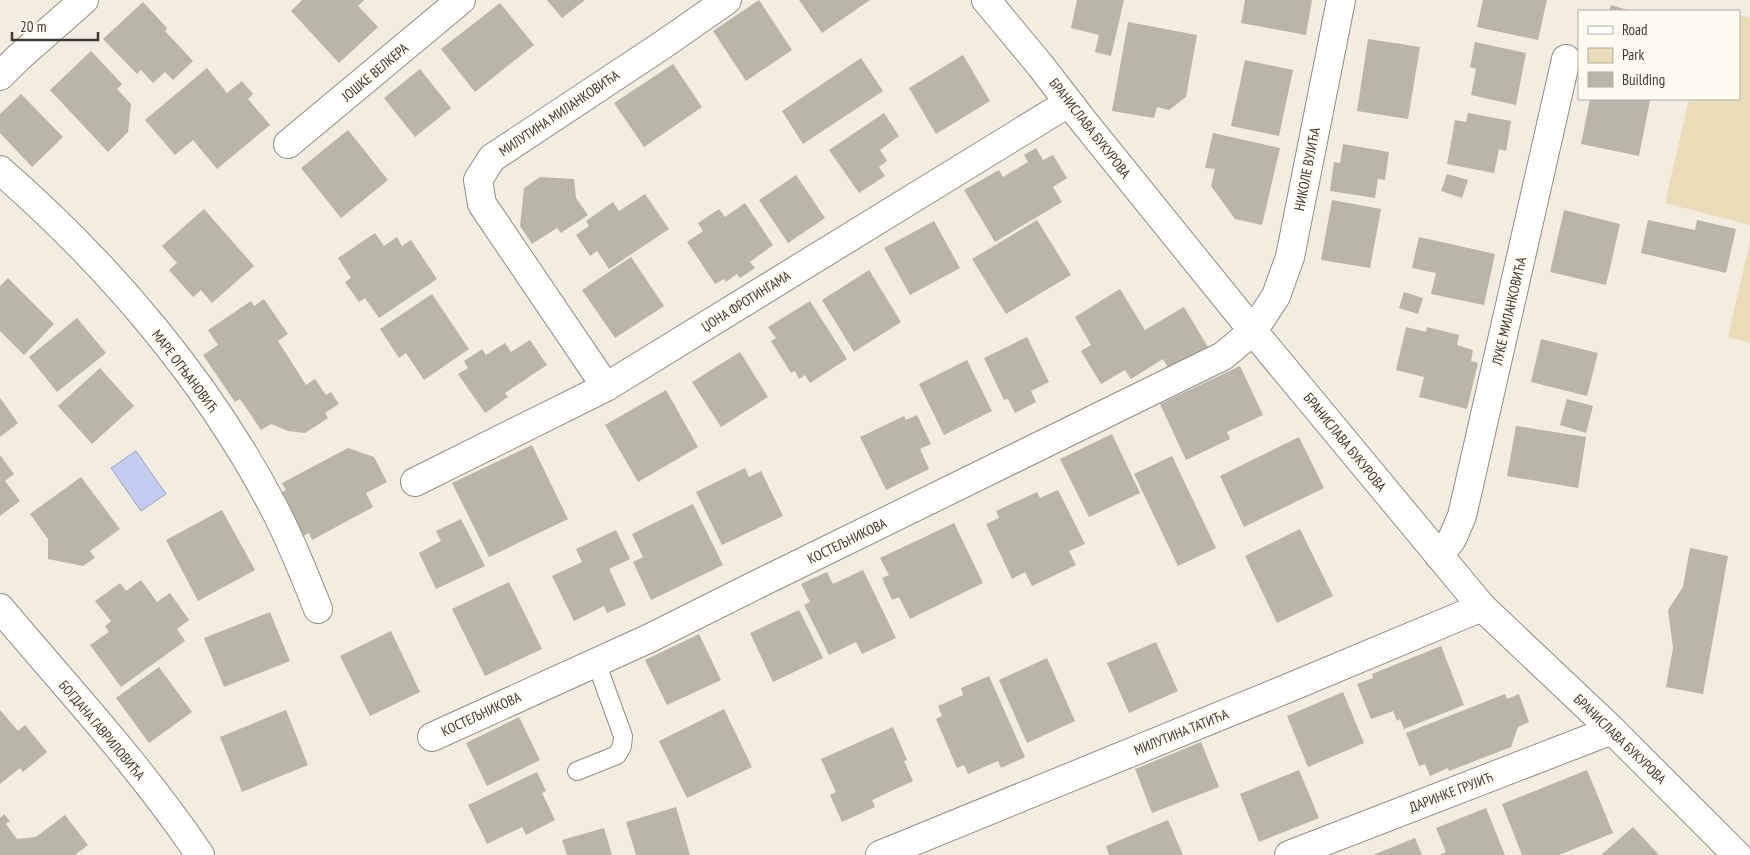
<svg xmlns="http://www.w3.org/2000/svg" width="1750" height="855" viewBox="0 0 1750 855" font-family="'PT Sans Narrow',sans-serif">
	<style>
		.green { fill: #eadcb8 }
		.water { fill: #c5ccf1; stroke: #9ca0b9 }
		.building { fill: #b9b5a9 }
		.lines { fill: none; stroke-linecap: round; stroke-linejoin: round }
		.lane-casing { stroke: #918d81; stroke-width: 20 }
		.street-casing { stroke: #918d81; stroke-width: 30 }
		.lane { stroke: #fff; stroke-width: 18 }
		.street { stroke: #fff; stroke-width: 28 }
		.labels { text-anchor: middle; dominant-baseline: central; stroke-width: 5; stroke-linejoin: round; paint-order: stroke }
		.street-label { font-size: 14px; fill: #3c3b36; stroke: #fefbf0 }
	</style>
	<rect width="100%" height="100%" fill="#f2ede0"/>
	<g class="green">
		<path d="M1739,15l11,3v207l-85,-22 24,-104h50z"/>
		<path d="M1750,241v102l-22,-6z"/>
	</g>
	<path class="water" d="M136,451l30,43 -25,17 -30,-43z"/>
	<g class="building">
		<path d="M302,0h62l-6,6 20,21 -39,36 -48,-52z"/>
		<path d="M547,0h38l-23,18z"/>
		<path d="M759,0l33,50 -46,31 -33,-50z"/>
		<path d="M799,0h71l-48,33z"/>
		<path d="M1077,0h47l-13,56 -16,-4 4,-17 -28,-7z"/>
		<path d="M1245,0h67l-6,35 -65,-12z"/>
		<path d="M1483,0h64l-9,40 -61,-13z"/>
		<path d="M143,2l24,26 -2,3 28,30 -20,19 -8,-8 -12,11 -12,-13 -4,4 -34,-35z"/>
		<path d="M500,3l34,42 -59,47 -34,-43z"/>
		<path d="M1611,5l20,6h-22z"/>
		<path d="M1128,22l69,13 -11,62 -17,13 -12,-3 -3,11 -42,-7z"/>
		<path d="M1368,39l52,8 -12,72 -51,-8z"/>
		<path d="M1475,42l51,11 -10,52 -45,-10 5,-26 -6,-2z"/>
		<path d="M91,51l31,33 -5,5 14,15 -3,28 -20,20 -58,-62z"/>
		<path d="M963,55l27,46 -54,33 -27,-46z"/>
		<path d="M861,58l22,33 -80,53 -21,-33z"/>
		<path d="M1245,60l48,10 -14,66 -48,-10z"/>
		<path d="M673,64l29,43 -58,40 -30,-44z"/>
		<path d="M207,68l20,25 15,-12 11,13 -5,5 22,26 -53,44 -24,-29 -18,15 -30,-35z"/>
		<path d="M420,69l31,39 -36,29 -31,-39z"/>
		<path d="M21,94l42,43 -31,30 -32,-34v-19z"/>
		<path d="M1590,99l60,1 -11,56 -58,-12z"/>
		<path d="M884,113l15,23 -19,14 7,11 -8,6 6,9 -26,17 -30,-43z"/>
		<path d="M1468,113l43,8 -5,30 -7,-2 -5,24 -47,-9 8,-44 11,2z"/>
		<path d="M348,130l40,50 -47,38 -40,-50z"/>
		<path d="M1213,133l67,15 -18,77 -27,-6 -24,-33 4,-17 -10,-1z"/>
		<path d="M1343,144l46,8 -4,28 -7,-1 -3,19 -45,-7 4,-29 6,1z"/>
		<path d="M1036,148l7,12 10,-5 14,23 -14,9 9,15 -67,40 -31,-52 35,-20 4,7 25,-15 -4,-7z"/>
		<path d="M1447,174l21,6 -6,18 -21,-7z"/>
		<path d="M796,175l29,43 -37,25 -29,-43z"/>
		<path d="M540,177l34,2 2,19 12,17 -27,18 -4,-5 -25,16 -12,-18 4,-38z"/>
		<path d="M645,194l24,35 -60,40 -12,-18 -7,5 -14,-21 13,-9 -3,-5 27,-19 6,9z"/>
		<path d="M1332,200l49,9 -11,59 -49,-8z"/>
		<path d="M745,203l28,42 -23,17 5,6 -15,10 -3,-4 -11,8 -2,-3 -9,5 -28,-42 16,-11 -5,-8 21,-14 6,8z"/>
		<path d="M204,209l50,57 -42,37 -11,-13 -8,7 -24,-27 8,-7 -15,-17z"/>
		<path d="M1564,210l56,14 -14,61 -56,-13z"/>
		<path d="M1037,220l34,55 -65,39 -34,-55z"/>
		<path d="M1648,220l47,10 2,-10 39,9 -10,44 -85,-20z"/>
		<path d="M934,221l26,47 -50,27 -26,-47z"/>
		<path d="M375,233l9,13 13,-9 5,9 9,-6 26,39 -58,39 -14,-20 -6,4 -14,-20 6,-4 -13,-20z"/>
		<path d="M1419,237l76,17 -11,51 -53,-11 5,-21 -24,-5z"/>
		<path d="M631,257l33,49 -49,32 -33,-48z"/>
		<path d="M869,270l32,52 -47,30 -32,-52z"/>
		<path d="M8,278l46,46 -30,31 -24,-24v-45z"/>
		<path d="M1120,289l25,41 39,-23 24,40 -38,23 -7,-11 -32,20 -6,-9 -24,14 -20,-33 10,-6 -16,-28z"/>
		<path d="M1404,292l19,6 -5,16 -19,-6z"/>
		<path d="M432,294l37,55 -45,31 -18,-27 -7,5 -19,-29z"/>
		<path d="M264,299l24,35 -10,7 28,44 9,-6 11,16 5,-3 8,12 -14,9 3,5 -23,15 -17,-2 -17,-7 -10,6 -21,-31 -5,3 -32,-47 15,-10 -10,-15 43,-29 3,5z"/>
		<path d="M810,301l37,58 -37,24 -5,-8 -6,4 -4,-8 -4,2 -20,-32 5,-3 -8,-11z"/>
		<path d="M77,318l29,35 -49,39 -28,-35z"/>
		<path d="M1406,327l20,5 1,-5 32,8 -2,10 16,5 -2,11 7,2 -11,46 -48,-12 5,-20 -28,-7z"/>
		<path d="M1027,337l22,45 -18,9 5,11 -21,11 -7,-14 -4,1 -20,-42z"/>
		<path d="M1541,339l57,14 -11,43 -56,-14z"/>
		<path d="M530,340l17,25 -42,28 3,4 -23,16 -27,-39 10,-6 -4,-7 18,-12 4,6 19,-12 6,9z"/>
		<path d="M740,352l28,45 -47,30 -29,-45z"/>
		<path d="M967,360l25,51 -48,24 -25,-51z"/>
		<path d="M1240,366l23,49 -36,17 3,7 -44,21 -26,-56z"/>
		<path d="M100,368l34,38 -42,38 -34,-38z"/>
		<path d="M666,390l32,57 -60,35 -33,-57z"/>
		<path d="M0,398l18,25 -18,14z"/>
		<path d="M1567,399l26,7 -7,27 -26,-8z"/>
		<path d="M917,415l14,29 -11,5 9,20 -43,21 -26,-53 44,-21 2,4z"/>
		<path d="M1516,426l70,11 -8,51 -71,-12z"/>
		<path d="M1112,434l28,59 -51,24 -29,-58z"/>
		<path d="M1299,437l25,51 -80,39 -24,-51z"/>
		<path d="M532,445l36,74 -79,38 -37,-74z"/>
		<path d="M348,448l26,9 13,25 -21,11 7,14 -61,33 -3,-7 -8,4 -23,-43 8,-4 -4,-7z"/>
		<path d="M0,455l14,19 -9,7 15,20 -20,15z"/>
		<path d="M1172,456l44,92 -38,18 -44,-92z"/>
		<path d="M745,468l4,9 12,-6 22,45 -61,29 -26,-53z"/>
		<path d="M81,477l39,52 -30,22 5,7 -12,8 -35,-7v-20l-18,-25z"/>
		<path d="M1058,490l27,54 -16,7 7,14 -44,21 -7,-14 -13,7 -26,-55 13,-6 -3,-7 41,-19 3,6z"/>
		<path d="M693,504l30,61 -72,35 -18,-38 10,-5 -11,-23z"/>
		<path d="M222,510l33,60 -57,31 -32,-61z"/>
		<path d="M461,519l24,47 -49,23 -17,-36 22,-12 -5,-10z"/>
		<path d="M954,523l29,60 -73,36 -11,-22 -7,3 -10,-22 7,-3 -9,-17z"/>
		<path d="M1300,529l33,67 -56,27 -32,-67z"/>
		<path d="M616,530l14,29 -21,10 17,36 -19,8 -3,-7 -30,15 -22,-45 30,-14 -6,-13z"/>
		<path d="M1690,548l38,8 -25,138 -37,-7 7,-39 -5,-38 15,-23z"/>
		<path d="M863,570l33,68 -34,16 -6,-12 -27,13 -25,-50 6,-3 -9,-18 26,-12 6,12z"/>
		<path d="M141,580l16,22 13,-9 19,27 -12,9 8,12 -64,46 -31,-42 19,-13 -4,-6 6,-5 -16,-20 25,-18 6,8z"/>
		<path d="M509,582l33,67 -57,27 -33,-67z"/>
		<path d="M799,610l24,48 -50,24 -23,-49z"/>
		<path d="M270,612l20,49 -66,26 -20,-49z"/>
		<path d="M391,631l29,61 -50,24 -30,-60z"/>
		<path d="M699,634l22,46 -54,25 -22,-45z"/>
		<path d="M1156,642l22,49 -49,22 -22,-50z"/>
		<path d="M1441,646l23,59 -60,24 -4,-10 -3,2 -4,-10 -22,8 -14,-35 16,-6 -1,-4z"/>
		<path d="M1047,658l28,63 -48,22 -28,-63z"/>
		<path d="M159,667l33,45 -43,31 -33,-45z"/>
		<path d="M989,676l36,81 -24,11 -3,-7 -30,13 -4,-9 -7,3 -21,-49 6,-3 -4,-10 25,-11 -2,-7z"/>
		<path d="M1343,692l21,51 -56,24 -21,-51z"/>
		<path d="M1505,694l2,5 12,-5 10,28 -11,5 -7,20 -62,24 -1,-3 -18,8 -5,-12 -6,2 -13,-33z"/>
		<path d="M724,709l28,58 -65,31 -28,-57z"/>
		<path d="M0,710l18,21 7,-6 22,27 -24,20 -3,-4 -20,16z"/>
		<path d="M286,710l22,55 -66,27 -22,-55z"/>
		<path d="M519,717l21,43 -53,26 -21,-43z"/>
		<path d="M893,727l14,33 -3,1 9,20 -41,19 3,7 -33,15 -12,-27 6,-3 -15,-33z"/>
		<path d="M1201,742l18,45 -67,26 -17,-44z"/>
		<path d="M1299,770l20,48 -60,24 -19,-48z"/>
		<path d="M1587,770l26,63 -54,22h-37l-20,-51z"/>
		<path d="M537,772l9,19 -4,2 13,27 -29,15 -4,-8 -35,17 -19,-39z"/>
		<path d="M676,807l14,48h-54l-10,-33z"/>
		<path d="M1486,808l19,47h-66l7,-3 -10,-24z"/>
		<path d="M4,814l6,7 -4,3 11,15 19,-2 29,-22 23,30 -13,10h-75v-37z"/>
		<path d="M1168,820l15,35h-74l-3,-9z"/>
		<path d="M1633,827l26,28h-58z"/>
		<path d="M604,828l8,27h-45l-5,-15z"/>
		<path d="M1415,838l7,17h-49z"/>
	</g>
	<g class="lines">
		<defs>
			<path id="lane" d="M577,771l40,-16 5,-9 1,-10 -27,-74"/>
			<g id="street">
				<path d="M986,0l54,65 44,57 169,209 229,276 130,123 125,125"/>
				<path d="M0,76l18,-18 66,-58"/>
				<path d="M288,144l173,-144"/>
				<path d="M0,170c110,96 209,212 276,342 16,31 29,64 42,97"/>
				<path d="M606,387l-124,-183 -4,-24 14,-22 172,-114 63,-44"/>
				<path d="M415,482l191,-95 462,-284"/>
				<path d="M1439,556l13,-17 10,-23 104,-457"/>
				<path d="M0,608c68,81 141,159 200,247"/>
				<path d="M432,737l218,-99 110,-55 463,-227 30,-25 23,-35 14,-39 51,-257"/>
				<path d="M880,855l406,-166 196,-82"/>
				<path d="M1289,855l323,-125"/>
			</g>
		</defs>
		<use href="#lane" class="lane-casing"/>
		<use href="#street" class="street-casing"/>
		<use href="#lane" class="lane"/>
		<use href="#street" class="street"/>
	</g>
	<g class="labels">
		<g class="street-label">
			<text transform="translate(375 72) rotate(-40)">ЈОШКЕ ВЕЛКЕРА</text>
			<text transform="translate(559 113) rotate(-34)">МИЛУТИНА МИЛАНКОВИЋА</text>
			<text transform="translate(1090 128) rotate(52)">БРАНИСЛАВА БУКУРОВА</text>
			<text transform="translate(1307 169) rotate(-79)">НИКОЛЕ ВУЈИЋА</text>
			<text transform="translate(746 301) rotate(-32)">ЏОНА ФРОТИНГАМА</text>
			<text transform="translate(1509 311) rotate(-77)">ЛУКЕ МИЛАНКОВИЋА</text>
			<text transform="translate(185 371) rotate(53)">МАРЕ ОГЊАНОВИЋ</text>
			<text transform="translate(1345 442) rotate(51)">БРАНИСЛАВА БУКУРОВА</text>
			<text transform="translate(847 541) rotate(-26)">КОСТЕЉНИКОВА</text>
			<text transform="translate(481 714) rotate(-25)">КОСТЕЉНИКОВА</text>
			<text transform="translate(102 730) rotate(50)">БОГДАНА ГАВРИЛОВИЋА</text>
			<text transform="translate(1181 732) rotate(-22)">МИЛУТИНА ТАТИЋА</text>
			<text transform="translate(1620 739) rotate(44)">БРАНИСЛАВА БУКУРОВА</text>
			<text transform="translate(1451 792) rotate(-21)">ДАРИНКЕ ГРУЈИЋ</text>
		</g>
	</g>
	<rect x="1578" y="10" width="162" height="90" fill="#fefbf0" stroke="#b0aea6"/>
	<rect x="1588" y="26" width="25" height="8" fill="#ffffff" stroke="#b0aea6"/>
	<text x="1622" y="35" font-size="15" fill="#3c3b36">Road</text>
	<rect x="1588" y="48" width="25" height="15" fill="#eadcb8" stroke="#b0aea6"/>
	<text x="1622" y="60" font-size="15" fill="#3c3b36">Park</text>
	<rect x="1588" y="72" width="25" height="15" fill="#b9b5a9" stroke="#b0aea6"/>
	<text x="1622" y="85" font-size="15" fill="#3c3b36">Building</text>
	<path d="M12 32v8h86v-8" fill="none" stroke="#3c3b36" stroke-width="2.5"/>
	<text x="20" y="32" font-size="15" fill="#3c3b36" stroke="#fefbf0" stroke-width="4" paint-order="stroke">20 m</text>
</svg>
